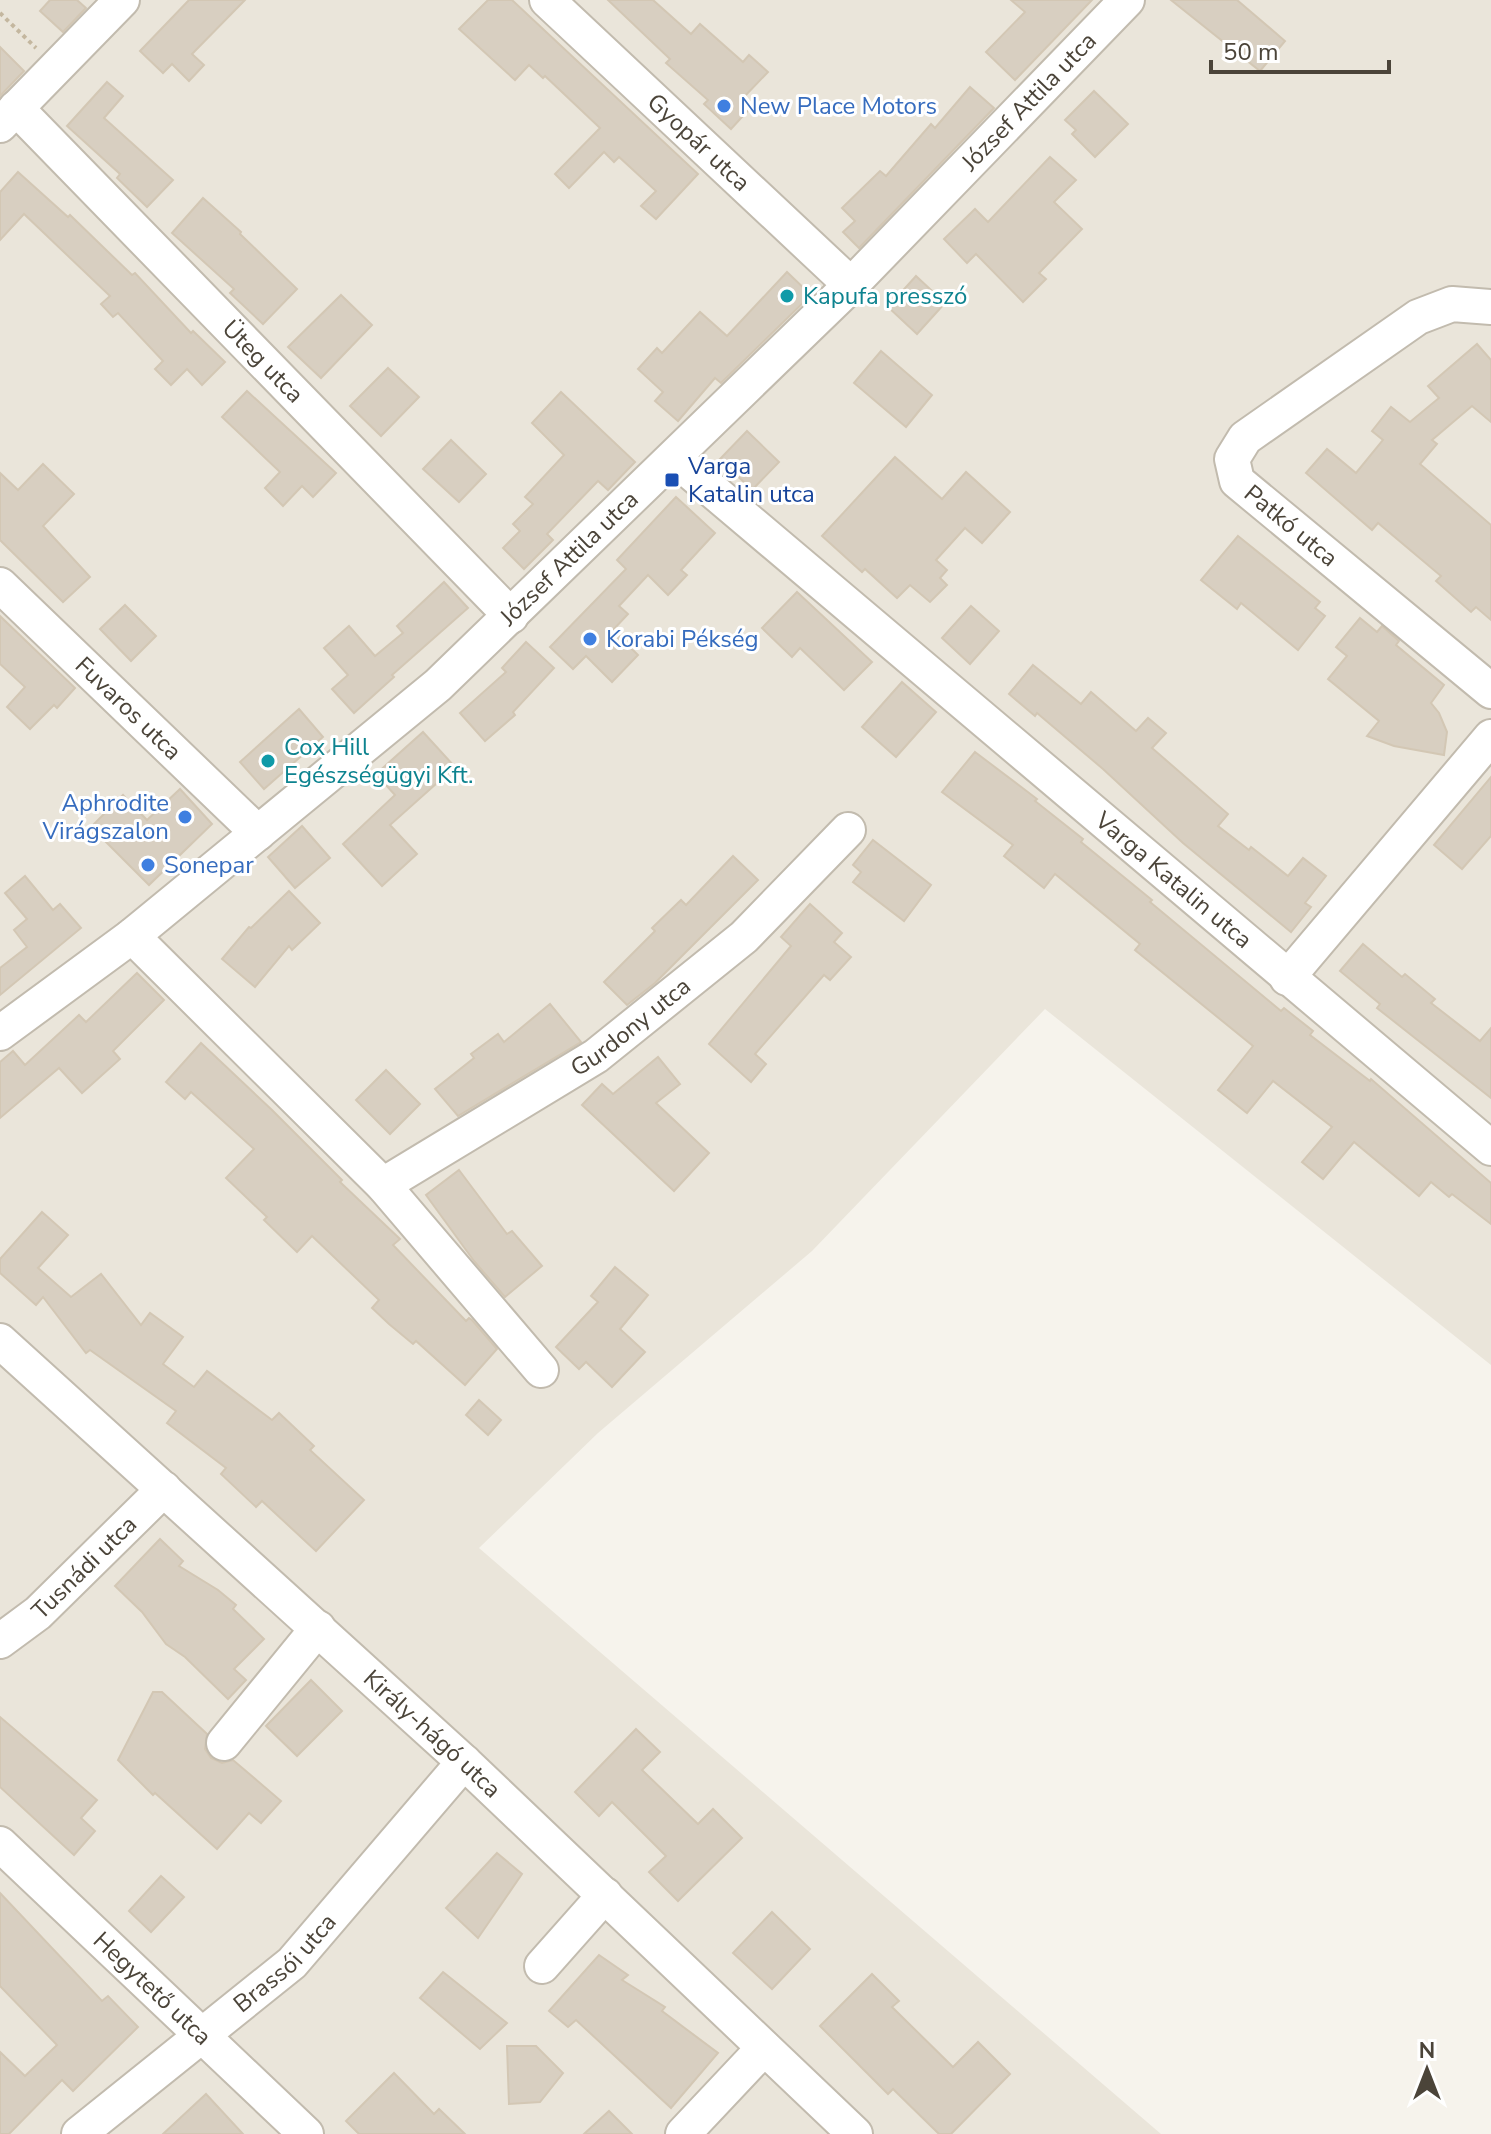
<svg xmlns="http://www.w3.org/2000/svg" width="1491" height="2134" viewBox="0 0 1491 2134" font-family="'Nunito Sans',sans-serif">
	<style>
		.residential { fill: #eae5da }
		.building { fill: #d8cfc1; stroke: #d3c7b4; stroke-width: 2 }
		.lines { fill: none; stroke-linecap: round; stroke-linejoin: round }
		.minor-casing { stroke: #c2bbae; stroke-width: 38 }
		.path { stroke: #c4b79f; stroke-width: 4; stroke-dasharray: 4 4; stroke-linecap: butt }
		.minor { stroke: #fff; stroke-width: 34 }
		.shop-dot { fill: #3f7fe0; stroke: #fff; stroke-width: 3 }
		.culture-dot { fill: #0f9aa8; stroke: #fff; stroke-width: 3 }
		.transit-dot { fill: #1a4fb4; stroke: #fff; stroke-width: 3 }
		.labels { text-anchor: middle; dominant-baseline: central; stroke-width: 6; stroke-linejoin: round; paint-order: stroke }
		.street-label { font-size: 24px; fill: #4b4439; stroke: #fff }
		.shop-label { font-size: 24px; fill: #366cbe; stroke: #fff; text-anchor: start }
		.culture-label { font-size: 24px; fill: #0d838f; stroke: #fff; text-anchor: start }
		.transit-label { font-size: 24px; fill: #164399; stroke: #fff; text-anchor: start }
	</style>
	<rect width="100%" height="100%" fill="#f6f3ec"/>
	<path class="residential" d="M0,0h1491v1365l-446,-356 -233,242 -214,182 -119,115 682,586h-1161z"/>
	<g class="building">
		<path d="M50,0h27l9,8 -23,24 -23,-21z"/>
		<path d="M189,0h56l-53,54 12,11 -15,16 -17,-17 -9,9 -23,-22z"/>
		<path d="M488,0h24l186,174 -42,45 -15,-13 15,-15 -37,-34 -5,5 -10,-10 -35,36 -14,-14 45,-46 -55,-52 -2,2 -14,-13 -14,15 -56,-51z"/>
		<path d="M608,0h45l38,34 9,-10 43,38 6,-7 19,17 -25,26 9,8 -21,23 -27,-25 4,-4 -42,-37 4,-4z"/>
		<path d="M1011,0h81l-77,80 -29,-28 39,-40z"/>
		<path d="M1171,0h66l48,41 -25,30z"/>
		<path d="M0,47l24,24 -24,25z"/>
		<path d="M107,82l16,14 -19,22 69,62 -26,27 -30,-29 3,-4 -53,-48z"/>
		<path d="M970,87l24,21 -135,140 -16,-16 12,-11 -13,-13 38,-37 6,5 45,-52 4,4z"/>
		<path d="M1094,91l34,33 -33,33 -23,-23 4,-4 -11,-10z"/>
		<path d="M1050,157l26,23 -22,22 28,27 -43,44 7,6 -23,23 -47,-48 -9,9 -23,-24 31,-30 13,13z"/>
		<path d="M18,172l50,45 2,-2 62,60 3,-2 56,60 2,-2 32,31 -23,23 -15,-16 -16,16 -16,-16 8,-8 -45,-48 -5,4 -12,-13 9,-8 -86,-82 -24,26v-48z"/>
		<path d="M203,198l38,34 -1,2 57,55 -34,35 -33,-31 4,-4 -62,-56z"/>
		<path d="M787,272l24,23 -90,88 -6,-5 -37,43 -23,-20 8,-9 -25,-23 19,-21 5,5 38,-41 27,24z"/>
		<path d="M916,276l29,27 -28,31 -29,-27z"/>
		<path d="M341,295l31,30 -51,53 -33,-31z"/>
		<path d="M1477,344l14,16v62l-19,-16 -40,34 5,4 -17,20 71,61v95l-15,-13 -5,5 -35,-31 5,-5 -63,-53 -6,7 -66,-57 21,-24 29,24 27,-33 -11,-9 19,-24 19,15 29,-24 -11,-12z"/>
		<path d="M881,351l51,44 -26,32 -52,-44z"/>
		<path d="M388,368l31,29 -38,39 -31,-30z"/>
		<path d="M247,391l89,82 -23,24 -11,-11 -19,20 -18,-18 15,-16 -58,-55z"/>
		<path d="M561,392l74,70 -27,28 -10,-9 -51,53 6,6 -29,29 -21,-21 17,-17 -7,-7 20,-20 -8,-7 39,-42 -32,-32z"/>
		<path d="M747,431l32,31 -27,28 -32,-31z"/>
		<path d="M451,440l35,34 -27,28 -36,-33z"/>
		<path d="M895,457l47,42 24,-27 44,40 -28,31 -17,-15 -29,32 11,10 -7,8 7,7 -17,17 -20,-17 -13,13 -32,-29 -3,3 -40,-36z"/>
		<path d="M43,464l31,30 -31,32 47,51 -27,25 -63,-62v-67l18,17z"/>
		<path d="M676,497l39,36 -34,37 6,5 -19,20 -20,-20 -29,31 9,8 -15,16 25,25 -26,27 -26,-26 -13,13 -23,-22 76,-78 -9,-9z"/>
		<path d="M1238,536l82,66 -5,6 10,8 -27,34 -57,-47 -4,6 -36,-29z"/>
		<path d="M444,582l24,26 -76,67 2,2 -40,36 -22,-24 16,-14 -24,-27 25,-22 26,30 28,-23 -6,-7z"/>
		<path d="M797,592l75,70 -28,28 -44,-42 -8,9 -30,-29z"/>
		<path d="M125,605l31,31 -25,25 -31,-32z"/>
		<path d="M971,606l28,25 -29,33 -28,-26z"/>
		<path d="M0,616l75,72 -18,20 -3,-3 -24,24 -23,-22 18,-20 -25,-23z"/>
		<path d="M1360,618l17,14 5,-6 17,15 -3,4 48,40 -13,18 8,10 8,19 -3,23 -50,-9 -27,-10 12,-15 -51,-42 19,-23 -11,-9z"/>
		<path d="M526,642l28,26 -41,44 2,3 -30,26 -25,-28 46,-41 -4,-4z"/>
		<path d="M1033,665l48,39 10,-12 45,39 12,-13 18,15 -14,15 76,66 -10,12 31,24 2,-3 37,29 15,-18 23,18 -21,27 6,4 -20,25 -108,-89 -80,-74 -66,-56 -2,3 -26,-22z"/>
		<path d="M902,682l34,30 -40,45 -34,-30z"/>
		<path d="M299,709l24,28 -59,52 -24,-27z"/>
		<path d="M423,732l32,35 -65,58 27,29 -35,32 -39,-42 52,-49 -19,-21z"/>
		<path d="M975,752l62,47 -2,2 48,38 -2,3 71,58 -2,2 131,109 3,-3 29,23 -3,4 60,46 1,-2 120,104v41l-39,-30 -3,3 -18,-15 -12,14 -65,-54 -31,37 -21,-17 30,-35 -59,-46 -26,32 -29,-23 35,-44 -118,-96 5,-6 -85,-70 -11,14 -40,-32 9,-11 -71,-53z"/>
		<path d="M1491,777v59l-29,33 -28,-24z"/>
		<path d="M180,789l32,35 -63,61 -58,-58 32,-32 24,25z"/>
		<path d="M302,826l28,32 -35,30 -27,-31z"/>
		<path d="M873,840l58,45 -27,36 -51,-39 8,-10 -8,-7z"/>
		<path d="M733,856l25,24 -103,103 -28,22 -23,-23 51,-51 -3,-3 29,-28 5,5z"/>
		<path d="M25,876l28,34 7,-6 21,24 -81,67v-27l27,-21 -13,-17 13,-11 -22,-26z"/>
		<path d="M289,891l31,32 -28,27 -3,-4 -34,41 -33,-28 27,-32 2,1z"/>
		<path d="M810,904l32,29 -8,9 17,15 -21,23 -6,-5 -69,79 11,10 -15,18 -42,-38 82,-98 -10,-9z"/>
		<path d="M1363,944l39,33 3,-3 30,25 -4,4 49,38 11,-13v70l-114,-90 3,-4 -40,-33z"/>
		<path d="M137,973l27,27 -51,51 7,8 -38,34 -23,-25 -59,50v-56l13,-11 12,14 54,-50 7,7z"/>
		<path d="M550,1004l31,38 -123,74 -23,-27 39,-31 -3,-4 27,-20 6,8z"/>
		<path d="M201,1043l71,67 70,70 -2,2 60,57 -7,6 73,76 3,-3 3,2 25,29 -32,36 -49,-44 -3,3 -24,-20 -17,-16 7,-8 -67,-64 -15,16 -33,-32 3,-3 -41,-39 28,-29 -63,-57 -6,7 -19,-17z"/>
		<path d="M658,1057l22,27 -24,19 53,50 -35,38 -92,-86 20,-21 11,10z"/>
		<path d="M386,1070l34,34 -30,30 -34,-34z"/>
		<path d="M459,1170l48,64 5,-3 30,35 -37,31 -31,-36 -48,-66z"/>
		<path d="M42,1212l26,23 -30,33 33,29 30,-23 40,51 9,-12 33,24 -20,27 31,23 13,-16 65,49 7,-7 35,33 -4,4 54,50 -48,51 -54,-50 -6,6 -35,-33 5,-6 -59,-45 9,-12 -86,-61 -4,3 -43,-56 -7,8 -36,-32v-14z"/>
		<path d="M615,1267l33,28 -28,34 25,23 -33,35 -26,-25 -7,7 -23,-22 42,-45 -7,-6z"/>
		<path d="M479,1400l22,20 -13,15 -22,-20z"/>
		<path d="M160,1539l23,22 -4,5 39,24 18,15 -3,4 31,30 -30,30 12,11 -18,19 -43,-42 -19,-13 -24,-32 -27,-26z"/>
		<path d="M311,1680l31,31 -45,45 -31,-30z"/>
		<path d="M153,1692h9l45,42 -2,15 6,9 11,5 11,-3 48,41 -20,22 -12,-10 -32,36 -62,-56 -2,2 -35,-35z"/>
		<path d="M0,1717l97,83 -16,18 14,13 -21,24 -74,-68z"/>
		<path d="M636,1729l24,23 -18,18 56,54 15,-15 29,29 -64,63 -29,-29 17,-16 -54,-54 -13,14 -24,-24z"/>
		<path d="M497,1853l25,21 -44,64 -32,-30z"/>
		<path d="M161,1876l23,21 -33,35 -22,-21z"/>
		<path d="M0,1893l102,108 6,-5 30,31 -65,64 -11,-11 -53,54h-9v-82l25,24 32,-31 -57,-59z"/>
		<path d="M772,1912l38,37 -38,40 -39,-36z"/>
		<path d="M599,1955l29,20 -6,5 43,27 -3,4 56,42 -47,55 -95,-88 -8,7 -19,-16z"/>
		<path d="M443,1972l64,51 -27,26 -60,-51z"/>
		<path d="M872,1974l27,27 -7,6 61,60 25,-25 32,32 -59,60h-12l-46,-45 -5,5 -68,-68z"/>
		<path d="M507,2046h29l27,27 -23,29 -31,2z"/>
		<path d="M394,2073l40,41 5,-5 26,25h-106l-13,-13z"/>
		<path d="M206,2094l37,40h-80z"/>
		<path d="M609,2111l23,23h-48z"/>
	</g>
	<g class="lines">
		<defs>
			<g id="minor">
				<path id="s1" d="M547,0l304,285"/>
				<path id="s2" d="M16,108l495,508"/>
				<path d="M0,125l122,-125"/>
				<path id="s3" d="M1491,307l-39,-3 -34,13 -173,121 -13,21 5,22 254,210"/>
				<path id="s4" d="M674,458l817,690"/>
				<path id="s5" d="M0,585l258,248"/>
				<path d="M132,936l251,249 158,185"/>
				<path d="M1287,978l204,-241"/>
				<path id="s6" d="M0,1033l132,-97 306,-251 413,-400 276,-285"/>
				<path id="s7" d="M383,1185l213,-129 148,-119 104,-107"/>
				<path id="s8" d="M0,1341l464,421 391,372"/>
				<path id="s9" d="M0,1641l38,-28 126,-124"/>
				<path d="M224,1743l94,-115"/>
				<path id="s10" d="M0,1844l306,290"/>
				<path d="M542,1966l63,-71"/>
				<path id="s11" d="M79,2134l213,-171 172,-201"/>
				<path d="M683,2134l81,-86"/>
			</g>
		</defs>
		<use href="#minor" class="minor-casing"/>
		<path class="path" d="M0,13l36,35"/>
		<use href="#minor" class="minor"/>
	</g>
	<g class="shop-dot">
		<circle cx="724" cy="106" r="8"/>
		<circle cx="590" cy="639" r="8"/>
		<circle cx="185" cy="817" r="8"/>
		<circle cx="148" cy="865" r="8"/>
	</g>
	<g class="culture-dot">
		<circle cx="787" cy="296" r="8"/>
		<circle cx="268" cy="761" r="8"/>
	</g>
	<rect class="transit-dot" x="664" y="472" width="16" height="16" rx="4"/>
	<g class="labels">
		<g class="street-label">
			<text stroke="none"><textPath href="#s6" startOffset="1390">József Attila utca</textPath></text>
			<text stroke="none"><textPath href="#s1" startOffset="208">Gyopár utca</textPath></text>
			<text stroke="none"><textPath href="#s2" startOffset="354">Üteg utca</textPath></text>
			<text stroke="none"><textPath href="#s3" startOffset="404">Patkó utca</textPath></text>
			<text stroke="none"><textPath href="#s6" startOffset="742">József Attila utca</textPath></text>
			<text stroke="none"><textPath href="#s5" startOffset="178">Fuvaros utca</textPath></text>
			<text stroke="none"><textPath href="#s4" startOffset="654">Varga Katalin utca</textPath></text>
			<text stroke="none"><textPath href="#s7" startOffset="294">Gurdony utca</textPath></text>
			<text stroke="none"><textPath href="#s9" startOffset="112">Tusnádi utca</textPath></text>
			<text stroke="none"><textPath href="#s8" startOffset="584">Király-hágó utca</textPath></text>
			<text stroke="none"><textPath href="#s11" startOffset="268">Brassói utca</textPath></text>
			<text stroke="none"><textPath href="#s10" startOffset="210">Hegytető utca</textPath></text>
		</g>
		<g class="shop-label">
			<text x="740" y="106">New Place Motors</text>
			<text x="606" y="639">Korabi Pékség</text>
			<text x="169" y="803" text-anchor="end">Aphrodite<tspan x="169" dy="28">Virágszalon</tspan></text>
			<text x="164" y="865">Sonepar</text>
		</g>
		<g class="culture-label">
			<text x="803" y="296">Kapufa presszó</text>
			<text x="284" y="747">Cox Hill<tspan x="284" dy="28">Egészségügyi Kft.</tspan></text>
		</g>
		<g class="transit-label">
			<text x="688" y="466">Varga<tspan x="688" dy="28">Katalin utca</tspan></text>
		</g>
	</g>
	<g transform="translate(1427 2070)" stroke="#ffffff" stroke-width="6" paint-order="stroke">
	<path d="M0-6L14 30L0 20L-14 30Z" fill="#4b4439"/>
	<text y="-12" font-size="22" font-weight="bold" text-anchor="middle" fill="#4b4439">N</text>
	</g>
	<path d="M1211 60v12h178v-12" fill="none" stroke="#4b4439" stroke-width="4"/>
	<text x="1223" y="60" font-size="24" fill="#4b4439" stroke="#ffffff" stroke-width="6" paint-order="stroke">50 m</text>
</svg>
